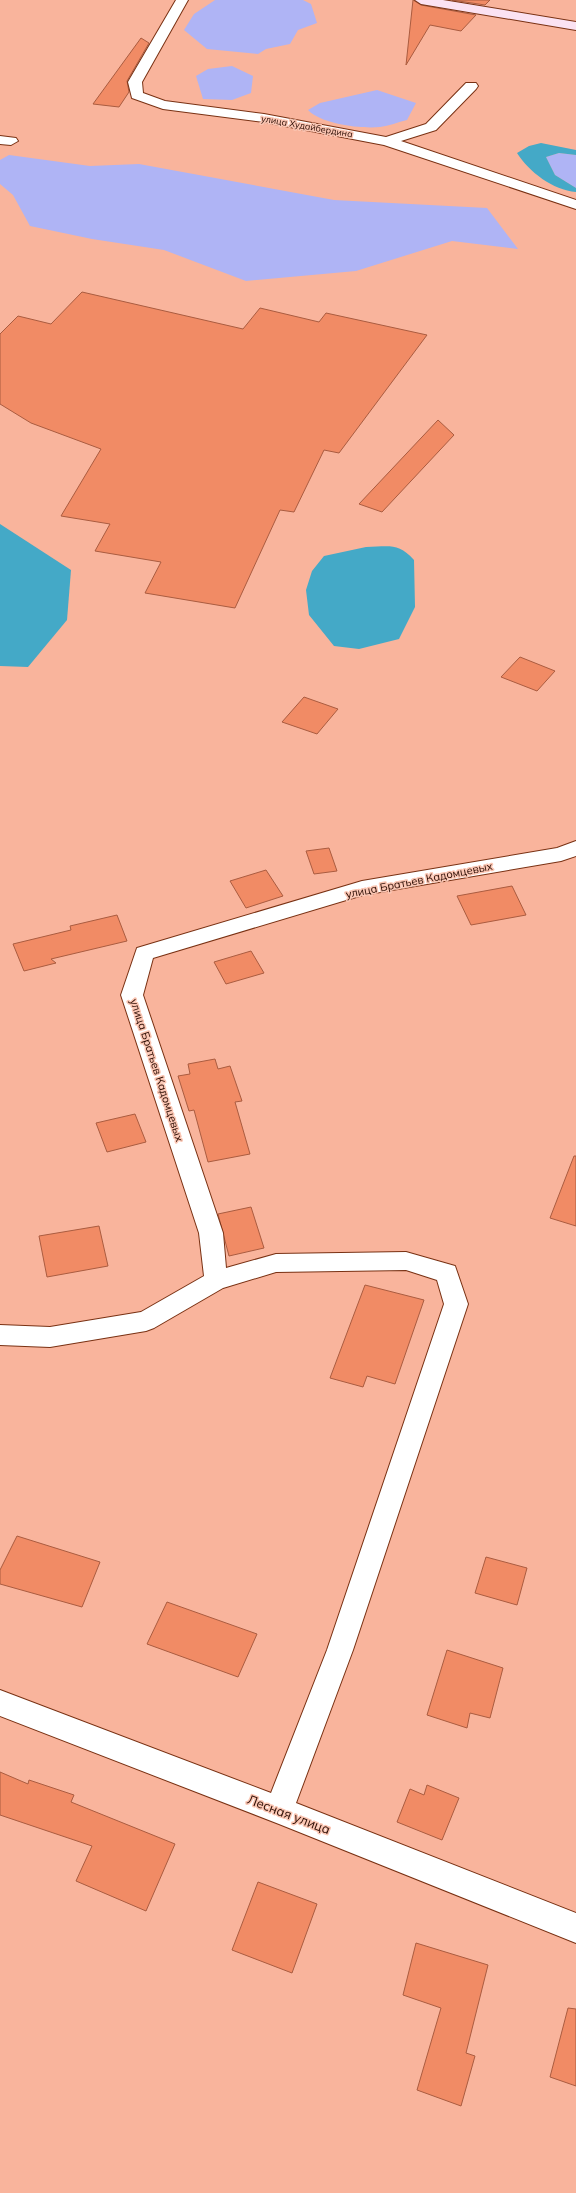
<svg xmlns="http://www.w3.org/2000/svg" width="576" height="2193" viewBox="0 0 576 2193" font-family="Mulish,sans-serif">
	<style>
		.green { fill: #afb4f5 }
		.water { fill: #44a9c7 }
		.building { fill: #f18b65; stroke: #aa5c40 }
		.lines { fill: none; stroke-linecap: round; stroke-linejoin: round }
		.street-casing { stroke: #793113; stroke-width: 2 }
		.secondary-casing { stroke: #793113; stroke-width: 2 }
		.street { fill: #fff; fill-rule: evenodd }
		.secondary { fill: #fbe2f2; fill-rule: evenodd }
		.labels { text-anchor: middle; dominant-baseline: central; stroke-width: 3; stroke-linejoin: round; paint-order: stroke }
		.far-street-label { font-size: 9px; fill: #2a0b02; stroke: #fbc6b3 }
		.street-label { font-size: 11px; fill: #2a0b02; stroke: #fbc6b3 }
		.near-street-label { font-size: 13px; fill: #2a0b02; stroke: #fbc6b3 }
	</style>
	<rect width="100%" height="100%" fill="#f9b49c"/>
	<g class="green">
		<path d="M215,0h88l8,4 6,19 -19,7 -8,14 -24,5 -8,5 -51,-5 -23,-19 10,-16z"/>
		<path d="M232,66l21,10 -2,17 -19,7 -29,-1 -7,-23 12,-7z"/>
		<path d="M377,90l39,13 -9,17c-9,2 -18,6 -27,7 -19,2 -59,-3 -72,-17l12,-7z"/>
		<path d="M559,153l17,2v33l-21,-13 -9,-18z"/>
		<path d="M9,155l81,11 49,-2 195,36 153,8 31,41 -66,-8 -96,30 -110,10 -82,-31 -72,-11 -62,-13 -17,-31 -13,-11v-24z"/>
	</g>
	<g class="water">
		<path d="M541,143l35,7v5l-17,-2 -13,4 9,18 21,13v4c-23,-2 -47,-20 -59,-39l12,-7z"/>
		<path d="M0,524l71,46 -4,50 -39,47 -28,-1z"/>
		<path d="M366,547c22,0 32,-5 48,13l1,47 -16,32 -40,10 -25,-3 -25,-31 -3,-25 6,-19 12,-15z"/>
	</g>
	<g class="building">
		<path d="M413,0l8,5 55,10 -15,16 -31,-6 -24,40z"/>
		<path d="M452,0h38l-5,5z"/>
		<path d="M141,38l8,5 -22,38 2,11 -10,15 -26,-3z"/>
		<path d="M82,292l161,37 17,-21 59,14 7,-9 101,22 -88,118 -15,-3 -30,62 -14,-2 -45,98 -90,-15 16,-31 -66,-11 15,-27 -49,-8 40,-67 -70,-26 -31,-19v-70l18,-18 33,8z"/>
		<path d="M438,420l16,15 -72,77 -23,-8z"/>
		<path d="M520,657l35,14 -18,20 -36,-14z"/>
		<path d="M304,697l34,12 -21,25 -35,-12z"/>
		<path d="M329,848l8,23 -23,3 -8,-23z"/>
		<path d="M266,870l17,26 -37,12 -16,-27z"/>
		<path d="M512,886l14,29 -55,10 -14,-29z"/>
		<path d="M117,915l10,26 -76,18 5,4 -32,8 -11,-27 58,-14 -1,-4z"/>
		<path d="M251,951l13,22 -38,11 -12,-22z"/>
		<path d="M215,1059l3,10 12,-3 12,35 -7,1 15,52 -42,8 -14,-52 -5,1 -11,-35 12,-2 -2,-10z"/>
		<path d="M135,1114l11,28 -39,10 -11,-29z"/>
		<path d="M574,1156h2v70l-26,-8z"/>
		<path d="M251,1207l13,41 -35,8 -11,-42z"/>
		<path d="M99,1226l9,40 -61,11 -8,-41z"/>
		<path d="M365,1285l59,15 -29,84 -28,-8 -4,11 -33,-9z"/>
		<path d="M17,1536l83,26 -18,45 -82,-23v-14z"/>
		<path d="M486,1557l41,11 -10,37 -42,-12z"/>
		<path d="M167,1602l90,32 -19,43 -91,-33z"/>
		<path d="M447,1650l56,18 -13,50 -20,-5 -3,15 -40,-13z"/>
		<path d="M0,1772l28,12 1,-4 45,15 -3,7 104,42 -29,67 -70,-30 16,-35 -92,-31z"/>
		<path d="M427,1785l32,13 -17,42 -45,-18 13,-33 14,6z"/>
		<path d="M258,1882l59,22 -25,69 -60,-23z"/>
		<path d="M416,1943l72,22 -22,88 9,3 -14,50 -44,-16 24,-82 -38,-13z"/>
		<path d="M568,2008l8,1v77l-26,-9z"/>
	</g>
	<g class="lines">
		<defs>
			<g id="street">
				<path d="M176,0h12l-46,82 1,11 22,8 99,13 122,23 40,-13 40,-41h10l2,3 -2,3 -40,41 -35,11 175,59v9l-192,-64 -120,-23 -101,-13 -31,-11 -4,-16z"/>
				<path d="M0,136l16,2 2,3 -7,4 -11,-1z"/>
				<path d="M576,841v15l-15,5 -198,34 -210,63 -10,37 80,238 3,35 50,-14 130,-2 49,14 13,38 -115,346 -57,153 280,110v30l-297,-119 -279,-108v-26l271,103 56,-143 117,-346 -7,-24 -31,-10 -130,2 -53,16 -69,40 -8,3 -96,16 -50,-2v-20l50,2 91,-15 63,-36 -5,-43 -78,-238 16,-47 225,-67 195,-33z"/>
			</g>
			<path id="secondary" d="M415,0h28l133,22v8l-155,-26z"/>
		</defs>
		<use href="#street" class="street-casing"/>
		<use href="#secondary" class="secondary-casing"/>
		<use href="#street" class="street"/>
		<use href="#secondary" class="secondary"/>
	</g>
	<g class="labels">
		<g class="far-street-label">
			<text transform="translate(307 126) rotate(10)">улица Худайбердина</text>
		</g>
		<g class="street-label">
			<text transform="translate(419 880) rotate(-11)">улица Братьев Кадомцевых</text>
			<text transform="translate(157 1070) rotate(72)">улица Братьев Кадомцевых</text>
		</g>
		<g class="near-street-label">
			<text transform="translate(289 1814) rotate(21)">Лесная улица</text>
		</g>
	</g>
</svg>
